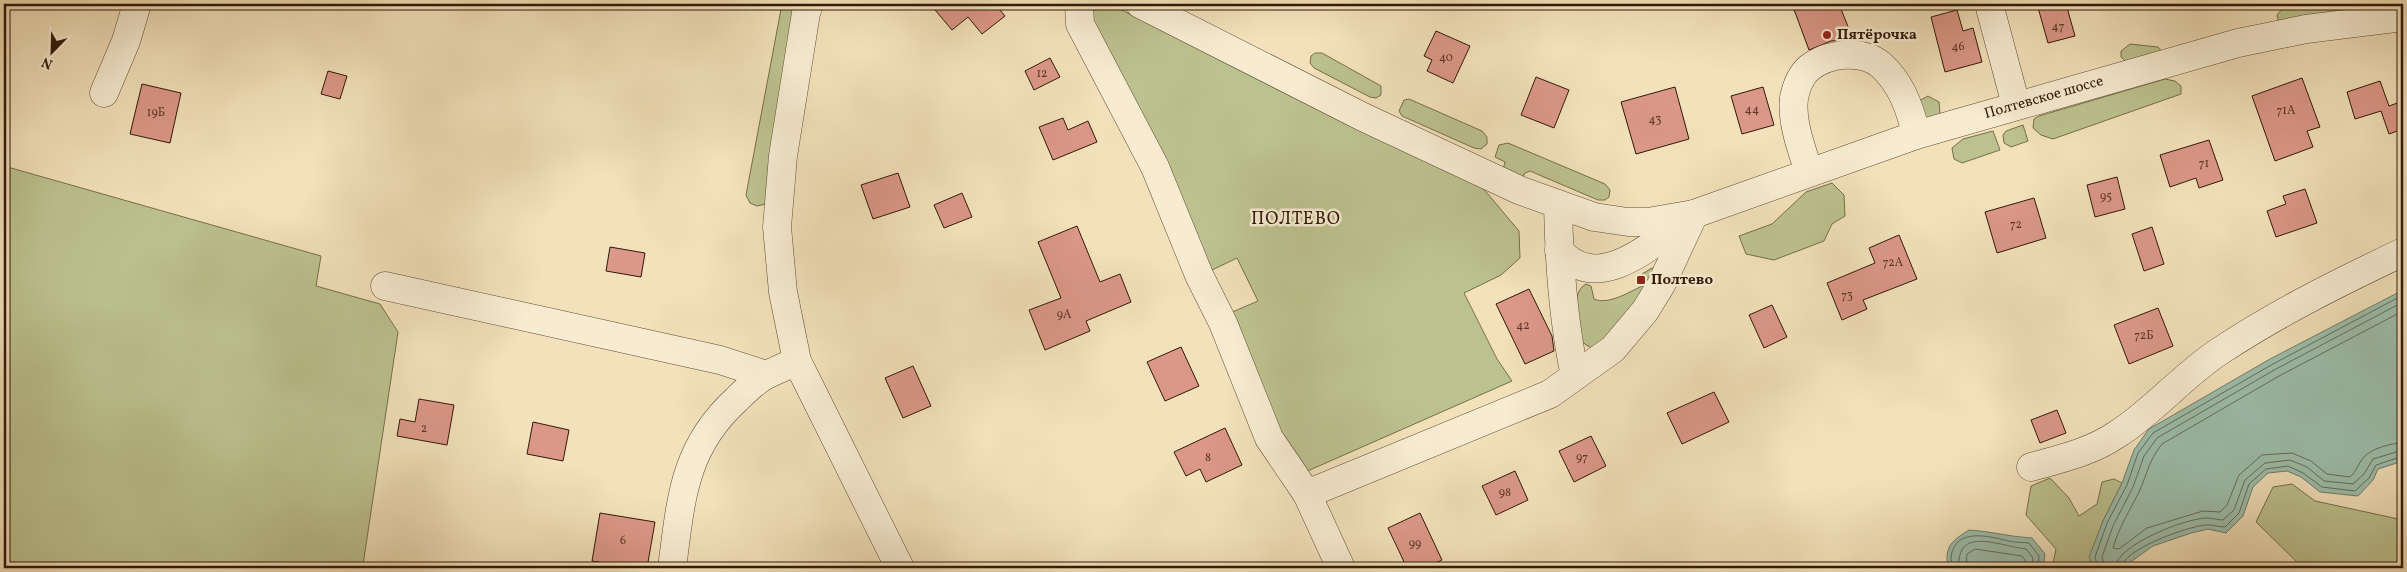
<svg xmlns="http://www.w3.org/2000/svg" width="2407" height="572" viewBox="0 0 2407 572" font-family="Vollkorn,serif">
	<style>
		.green { fill: #bcc28f; stroke: #766e4c }
		.water { fill: #9cbeac; stroke: #717c6b }
		.lines { fill: none; stroke-linecap: round; stroke-linejoin: round }
		.shore { stroke: #666c5a; stroke-width: 1 }
		.building { fill: #db9787; stroke: #311909 }
		.minor-casing { stroke: #614b35; stroke-width: 29 }
		.minor { stroke: #f7ecd2; stroke-width: 28 }
		.poi-dot { fill: #8f2418; stroke: #f7ecd2; stroke-width: 2 }
		.labels { text-anchor: middle; dominant-baseline: central; stroke-width: 5; stroke-linejoin: round; paint-order: stroke }
		.number-label { font-size: 12px; fill: #5c3828 }
		.poi-label { font-size: 15px; font-weight: bold; fill: #311909; stroke: #f7ecd2; text-anchor: start }
		.street-label { font-size: 15px; fill: #311909; stroke: #f7ecd2 }
		.quarter-label { font-size: 18px; letter-spacing: 1px; fill: #311909; stroke: #f7ecd2 }
	</style>
	<rect width="100%" height="100%" fill="#f2e1ba"/>
	<filter id="stains"><feTurbulence type="fractalNoise" baseFrequency=".004" numOctaves="4"/><feColorMatrix values="0 0 0 0 .2 0 0 0 0 .09 0 0 0 0 .02 0 0 0 .5 -.17"/></filter>
	<radialGradient id="worn" r=".72"><stop offset=".6" stop-color="#630" stop-opacity="0"/><stop offset="1" stop-color="#630" stop-opacity=".3"/></radialGradient>
	<g class="green">
		<path d="M782,4h21l-37,200 -9,2 -7,-3 -4,-8z"/>
		<path d="M1100,4l12,1 232,118 138,64 37,44 1,27 -19,17 -37,18 33,66 15,22 -209,92 -25,-36 -48,-124 28,-12 -21,-43 -29,14 -115,-247v-13z"/>
		<path d="M2299,4h39l-3,7 -7,6 -49,6 -2,-8 5,-6z"/>
		<path d="M2130,44l28,3 6,7 -37,9 -6,-6v-6z"/>
		<path d="M1315,53h7l59,33v9l-5,3 -6,-1 -56,-29 -4,-5 1,-7z"/>
		<path d="M2165,79l10,2 6,5v8l-128,45 -12,-4 -8,-7 1,-9 5,-3z"/>
		<path d="M1928,96l11,6 1,12 -12,7 -11,-19z"/>
		<path d="M1409,99l73,32 5,6v7l-6,5 -7,-1 -72,-32 -3,-5 5,-11z"/>
		<path d="M2023,125l5,16 -17,6 -7,-4 -1,-8 3,-4z"/>
		<path d="M1993,131l7,19 -38,13 -8,-4 -2,-11 11,-9z"/>
		<path d="M1508,143l97,41 5,6 -1,7 -4,3h-7l-68,-29 -5,2 -3,6 -19,-9 2,-8 -10,-5 4,-12z"/>
		<path d="M4,166l317,90 -5,30 64,18 18,28 -35,233 16,3h-375z"/>
		<path d="M1832,183l12,12 1,21 -13,8 -8,17 -50,19 -28,-6 -7,-18 33,-12 34,-32z"/>
		<path d="M1652,268h4l3,6 -63,76 -10,-5 -8,-8c-1,-16 -8,-44 8,-53l5,2 3,13c14,7 39,-9 52,-15l-4,-10z"/>
		<path d="M2050,478l19,20 10,18 18,-12 5,-22 12,-3 8,4 -19,38 -13,36 4,11h-42l4,-19 -30,-34 5,-29z"/>
		<path d="M2292,484l23,17 88,19v48h-100l-47,-46 17,-35z"/>
	</g>
	<g class="water">
		<path d="M2403,290v171l-25,8 -5,11 -15,16 -38,-4 -19,-15 -14,-6 -19,2 -15,14 -10,29 -17,17 -18,-4 -17,4 -38,13 -31,22h-28l-5,-11 14,-36 19,-38 12,-33 15,-21 121,-70z"/>
		<path d="M1969,530c21,1 41,7 63,8l13,16 -2,14h-95c-4,-22 4,-27 21,-38z"/>
	</g>
	<g class="lines">
		<g class="shore">
			<path d="M2403,311l-124,65 -117,68c-14,18 -14,28 -23,48 -9,18 -21,37 -26,56l6,1 28,-21 56,-17 17,1 7,-7 12,-30 23,-20 30,-2 19,8 16,13 23,3c7,-6 8,-13 14,-20 8,-9 28,-14 39,-14"/>
			<path d="M1952,568c0,-3 -1,-8 -1,-11 4,-31 40,-20 58,-16 7,2 14,1 20,2l10,13 -1,12"/>
			<path d="M1959,568c-3,-43 40,-22 67,-19l7,9 -1,10"/>
			<path d="M1966,568l1,-14 8,-5 47,7 3,4 -1,8"/>
			<path d="M2098,568l-3,-11 12,-34 20,-38 11,-32 15,-20 120,-69 130,-69"/>
			<path d="M2105,568l-3,-11 11,-31 20,-39 11,-31 13,-18 119,-69 127,-67"/>
			<path d="M2115,568c1,-23 71,-50 92,-50 6,0 11,2 16,2l11,-10 11,-30 20,-17 25,-3 17,7 17,14 29,3 11,-10 9,-15 30,-9"/>
			<path d="M2121,568c2,-19 66,-41 84,-43 7,-1 13,2 20,2l14,-14 10,-29 17,-15 22,-3 15,7 19,14 33,4 14,-13 7,-13 27,-9"/>
		</g>
	</g>
	<g class="building">
		<path d="M930,4h65l10,12 -23,18 -14,-17 -16,13z"/>
		<path d="M1792,4h47l14,35 -22,2 -22,9z"/>
		<path d="M2037,4h29l9,32 -27,7z"/>
		<path d="M1957,10l6,21 10,-3 9,34 -37,10 -14,-55z"/>
		<path d="M1436,31l34,15 -17,37 -26,-12 5,-11 -8,-4z"/>
		<path d="M1050,58l10,19 -26,13 -9,-19z"/>
		<path d="M328,71l19,5 -7,23 -19,-5z"/>
		<path d="M1536,77l33,13 -15,38 -33,-13z"/>
		<path d="M2302,78l18,49 -13,4 6,16 -38,14 -23,-65z"/>
		<path d="M2380,81l9,25 14,-5v28l-14,5 -8,-23 -26,8 -8,-27z"/>
		<path d="M142,84l39,9 -11,50 -40,-9z"/>
		<path d="M1675,87l14,52 -53,15 -15,-52z"/>
		<path d="M1763,87l11,38 -32,9 -11,-38z"/>
		<path d="M1063,118l5,12 20,-9 9,21 -44,18 -14,-33z"/>
		<path d="M2209,140l14,40 -24,8 -3,-10 -26,9 -10,-32z"/>
		<path d="M898,173l12,34 -37,12 -12,-34z"/>
		<path d="M2117,177l8,32 -30,8 -8,-32z"/>
		<path d="M2305,189l12,34 -41,14 -9,-26 19,-7 -3,-8z"/>
		<path d="M962,193l10,24 -28,11 -10,-23z"/>
		<path d="M2034,198l12,40 -49,15 -12,-41z"/>
		<path d="M1077,226l23,56 20,-8 11,28 -45,19 4,10 -45,19 -16,-40 32,-12 -23,-56z"/>
		<path d="M2152,227l12,37 -20,7 -12,-37z"/>
		<path d="M1899,235l18,44 -54,21 4,9 -25,11 -15,-37 48,-20 -6,-15z"/>
		<path d="M610,247l35,6 -4,24 -35,-6z"/>
		<path d="M1529,289l23,47 2,15 -29,13 -29,-60z"/>
		<path d="M1772,305l15,32 -23,11 -15,-33z"/>
		<path d="M2158,308l15,38 -44,18 -15,-39z"/>
		<path d="M1181,347l18,39 -34,15 -18,-39z"/>
		<path d="M913,366l18,40 -28,12 -18,-40z"/>
		<path d="M1714,392l15,30 -47,22 -15,-31z"/>
		<path d="M419,399l35,6 -7,40 -50,-9 3,-17 15,3z"/>
		<path d="M2057,410l9,23 -26,10 -9,-23z"/>
		<path d="M533,422l36,8 -6,31 -36,-7z"/>
		<path d="M1225,428l17,37 -36,17 -6,-13 -14,7 -12,-24z"/>
		<path d="M1591,436l15,30 -32,16 -15,-31z"/>
		<path d="M1515,471l13,29 -32,15 -14,-29z"/>
		<path d="M600,513l55,9 -8,46h-25v-2l-30,-5z"/>
		<path d="M1420,513l22,47 -17,8h-18l-19,-40z"/>
	</g>
	<g class="lines">
		<defs>
			<g id="minor">
				<path d="M809,4l-3,9 -23,143 -6,71 6,65 14,69 103,207"/>
				<path d="M1079,4l1,20 75,143 44,108 24,48 46,115 38,56 34,74"/>
				<path d="M1140,4l223,113 156,73 75,27 34,5h20l46,-8 222,-79 322,-92 68,-14 97,-12"/>
				<path d="M1989,4l27,101"/>
				<path d="M104,93l22,-52 11,-37"/>
				<path d="M1809,172c-7,-22 -18,-50 -15,-74 2,-10 7,-23 15,-30 19,-15 53,-19 72,-3 20,18 30,45 35,70"/>
				<path d="M1558,204c1,58 5,116 17,172"/>
				<path d="M1559,250c39,47 96,-8 130,-33"/>
				<path d="M385,286l335,74 46,15 31,-14"/>
				<path d="M2031,467c29,-8 60,-15 85,-32 38,-24 66,-59 104,-84 59,-39 120,-69 183,-99"/>
				<path d="M1307,494l243,-100 63,-45 32,-38 16,-26 33,-71"/>
				<path d="M672,568c9,-68 11,-120 65,-169 9,-9 18,-18 29,-24"/>
			</g>
		</defs>
		<use href="#minor" class="minor-casing"/>
		<use href="#minor" class="minor"/>
	</g>
	<g class="poi-dot">
		<circle cx="1827" cy="35" r="5"/>
		<rect x="1636" y="275" width="10" height="10" rx="2.5"/>
	</g>
	<g class="labels">
		<g class="number-label">
			<text x="2058" y="27">47</text>
			<text x="1958" y="47">46</text>
			<text x="1446" y="58">40</text>
			<text x="1042" y="74">12</text>
			<text x="1752" y="110">44</text>
			<text x="2286" y="111">71А</text>
			<text x="156" y="113">19Б</text>
			<text x="1655" y="120">43</text>
			<text x="2204" y="164">71</text>
			<text x="2106" y="197">95</text>
			<text x="2016" y="225">72</text>
			<text x="1893" y="263">72А</text>
			<text x="1847" y="296">73</text>
			<text x="1064" y="315">9А</text>
			<text x="1523" y="326">42</text>
			<text x="2144" y="336">72Б</text>
			<text x="424" y="429">2</text>
			<text x="1208" y="458">8</text>
			<text x="1582" y="458">97</text>
			<text x="1505" y="493">98</text>
			<text x="623" y="541">6</text>
			<text x="1415" y="544">99</text>
		</g>
		<g class="poi-label">
			<text x="1837" y="35">Пятёрочка</text>
			<text x="1651" y="280">Полтево</text>
		</g>
		<g class="street-label">
			<text transform="translate(2044 98) rotate(-16)">Полтевское шоссе</text>
		</g>
		<g class="quarter-label">
			<text x="1296" y="219">ПОЛТЕВО</text>
		</g>
	</g>
	<rect width="2407" height="572" fill="none" stroke="#f2e1ba" stroke-width="20"/>
	<rect x="5" y="5" width="2397" height="562" fill="none" stroke="#311909" stroke-width="2.5"/>
	<rect x="10" y="10" width="2387" height="552" fill="none" stroke="#311909"/>
	<g transform="translate(52 52) rotate(203)" stroke="#f7ecd2" stroke-width="4" paint-order="stroke">
	<path d="M0-4L9 19L0 12L-9 19Z" fill="#311909"/>
	<text y="-8" font-size="14" font-weight="bold" text-anchor="middle" fill="#311909">N</text>
	</g>
	<rect width="100%" height="100%" filter="url(#stains)"/>
	<rect width="100%" height="100%" fill="url(#worn)"/>
</svg>
